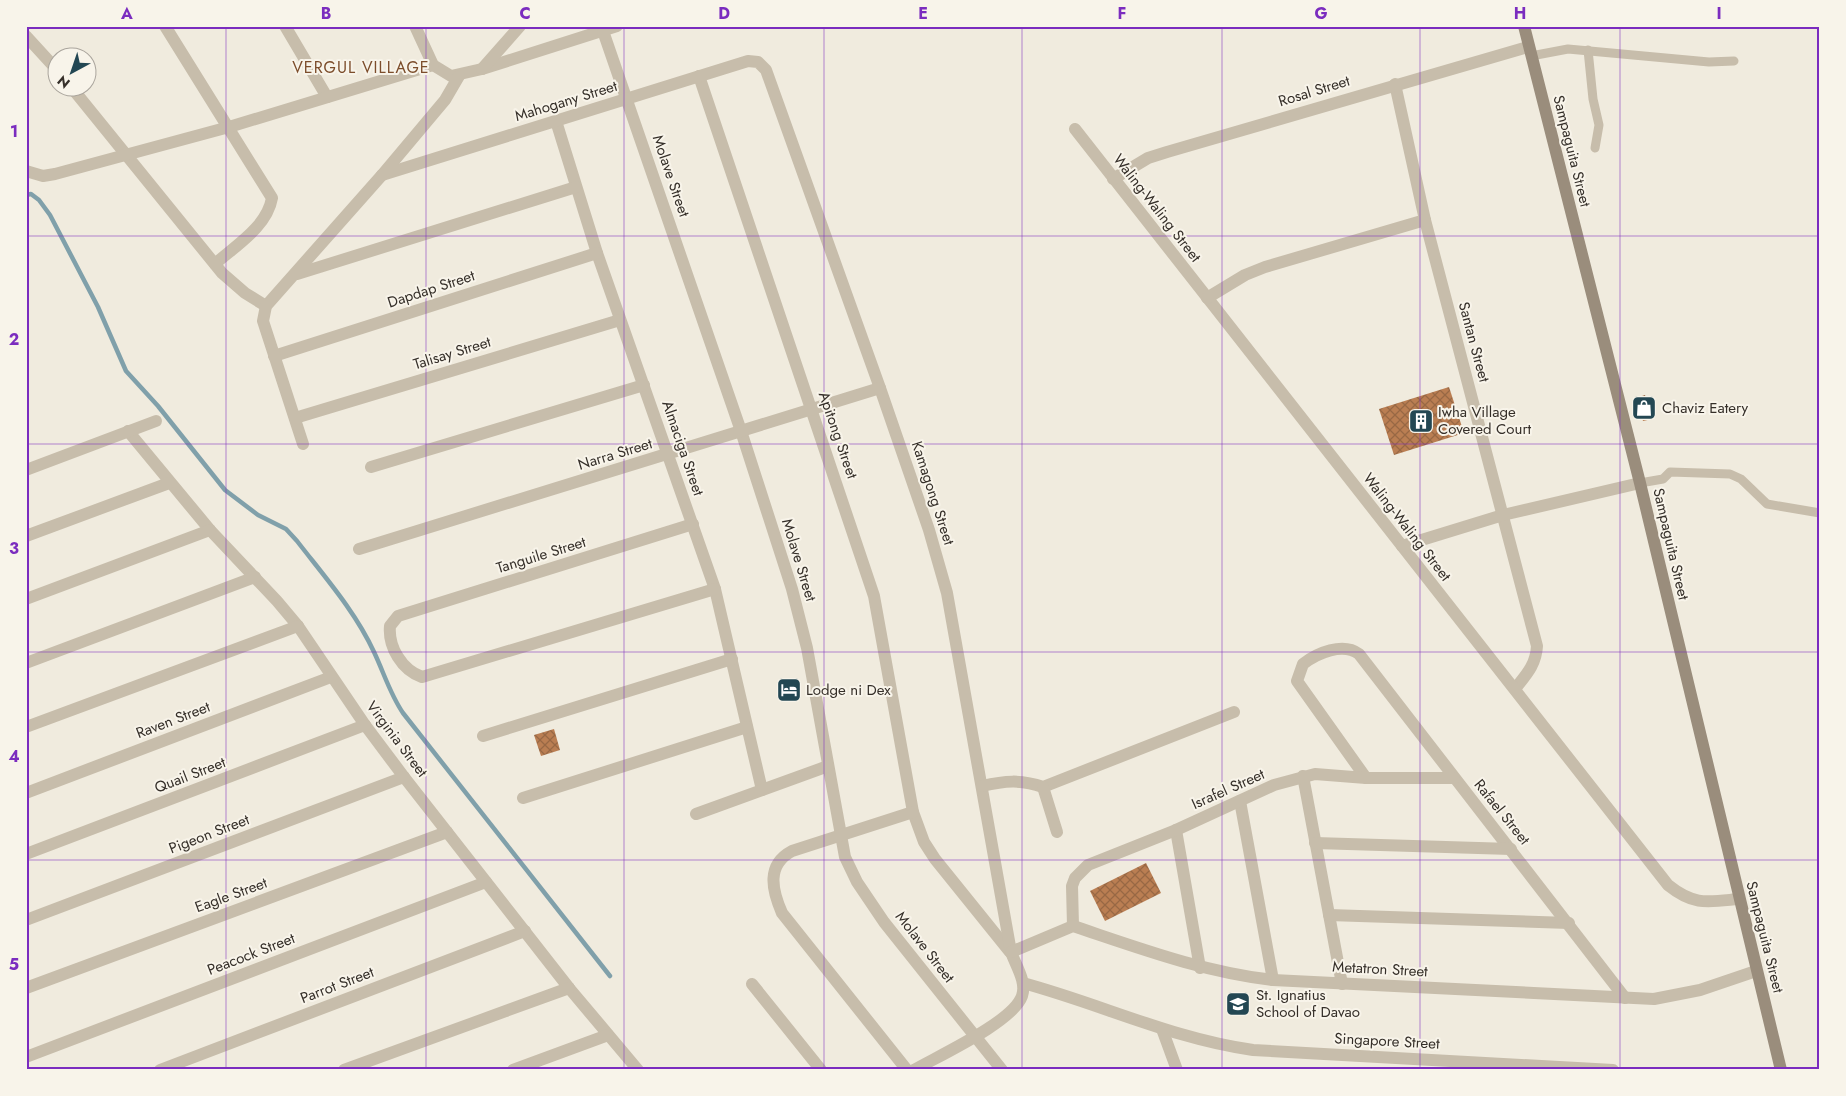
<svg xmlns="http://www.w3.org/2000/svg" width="1846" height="1096" viewBox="0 0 1846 1096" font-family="Jost,sans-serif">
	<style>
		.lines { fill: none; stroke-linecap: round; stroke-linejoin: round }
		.stream { stroke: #80a0aa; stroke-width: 4.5 }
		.building { fill: url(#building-cross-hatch) }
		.lane { stroke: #c7bdab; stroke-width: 9 }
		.street { stroke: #c7bdab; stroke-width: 12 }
		.secondary { stroke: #9a8d7c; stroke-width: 12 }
		.grid { fill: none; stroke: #7b2cbf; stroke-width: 1; stroke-opacity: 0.55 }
		.labels { text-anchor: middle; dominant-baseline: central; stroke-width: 4; stroke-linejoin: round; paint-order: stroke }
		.street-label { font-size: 15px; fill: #352f29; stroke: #f8f4ea }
		.poi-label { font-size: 15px; fill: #352f29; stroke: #f8f4ea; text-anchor: start }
		.neighbourhood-label { font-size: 16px; letter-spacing: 1px; fill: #7c4d2b; stroke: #f8f4ea }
		.neatline { fill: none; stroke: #7b2cbf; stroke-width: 2 }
		.grid-label { font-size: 16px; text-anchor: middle; font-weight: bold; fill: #7b2cbf }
	</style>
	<defs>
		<pattern id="building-cross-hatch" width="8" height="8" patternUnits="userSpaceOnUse" patternTransform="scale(1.25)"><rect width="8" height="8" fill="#ba7e52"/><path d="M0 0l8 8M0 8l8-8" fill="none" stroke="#986844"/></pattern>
	</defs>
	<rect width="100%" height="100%" fill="#f0ebde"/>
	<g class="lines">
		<path class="stream" d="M26,195l5,-1 8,6 11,15 48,92 28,64 32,35 67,84 33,25 28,14 11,12c27,35 58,70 77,111 10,21 16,42 29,61l207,263"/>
	</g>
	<g class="building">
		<path d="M1449,387l15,46 -70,22 -15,-46z"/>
		<path d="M1645,395l7,24 -9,2 -7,-23z"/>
		<path d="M554,729l6,21 -19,6 -7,-21z"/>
		<path d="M1146,863l15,30 -56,28 -15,-30z"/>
	</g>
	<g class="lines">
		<g class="lane">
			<path d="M1588,50l5,49 6,26 -4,23"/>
			<path d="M1531,56l37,-7 141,13 25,-1"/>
			<path d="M1640,483l23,-4 7,-7 60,2 11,5 26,25 53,9"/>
		</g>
		<g class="street">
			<path d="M165,26l107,172c-5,29 -37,48 -57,66"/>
			<path d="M285,26l42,71"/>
			<path d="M415,26l18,39 18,11 31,-7 135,-43"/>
			<path d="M603,31l138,400 51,158 15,59 38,209 12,25 27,40 118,148"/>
			<path d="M26,36l32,35"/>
			<path d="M482,69l38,-43"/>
			<path d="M699,76l175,520 39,216 11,30 11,17 75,93"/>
			<path d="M1395,84l30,136 112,426c-1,19 -11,29 -22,43"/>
			<path d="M72,88l150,185 23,20 21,13"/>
			<path d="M556,121l41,132 118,336 47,201"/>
			<path d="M1075,129l593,756c26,21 40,17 70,14"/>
			<path d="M26,171l17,5 12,-2 174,-47 204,-62"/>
			<path d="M382,175l366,-114 10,1 8,8 114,318 49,142 18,63 64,359c5,14 16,30 11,44 -9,26 -84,60 -108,74"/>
			<path d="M1113,179l35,-21 19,-6 361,-105"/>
			<path d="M297,274l279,-87"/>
			<path d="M1207,298l38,-23 20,-8 160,-47"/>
			<path d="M274,356l323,-103"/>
			<path d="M295,418l325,-98"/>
			<path d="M128,431l82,99 67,71 21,25 67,99 39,52 165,211 69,82"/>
			<path d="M303,444l-40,-123 3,-15 116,-131 63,-75 14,-24"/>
			<path d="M371,467l273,-82"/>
			<path d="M26,470l130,-49"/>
			<path d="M693,524l-295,92 -8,10c-2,21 12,44 32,51l293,-88"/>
			<path d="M26,536l143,-53"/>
			<path d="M1402,546l101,-31 137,-32"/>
			<path d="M359,549l521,-161"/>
			<path d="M26,599l184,-69"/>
			<path d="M26,663l229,-86"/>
			<path d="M26,727l272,-101"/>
			<path d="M483,736l249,-77"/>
			<path d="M1303,776l39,208"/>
			<path d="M1366,778l-69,-97 6,-17c14,-11 40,-22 56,-10l266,344"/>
			<path d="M982,786c22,-5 39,-7 61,1l191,-75"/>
			<path d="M1043,787l14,45"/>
			<path d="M26,793l305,-116"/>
			<path d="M523,798l224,-71"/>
			<path d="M1240,801l33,179"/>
			<path d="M696,814l132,-48"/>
			<path d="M1176,830l24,138"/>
			<path d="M1315,843l196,6"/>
			<path d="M26,854l339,-129"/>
			<path d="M1329,915l240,8"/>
			<path d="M26,920l378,-143"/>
			<path d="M1073,926l-1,-40 3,-8 13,-13 88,-35 98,-45 41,-11 51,4h88"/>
			<path d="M1011,952l62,-26c66,22 130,46 200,54l381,19 46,-9 56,-19"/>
			<path d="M1023,983c78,21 150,56 230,67l360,20"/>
			<path d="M752,984l69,86"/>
			<path d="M26,988l421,-156"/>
			<path d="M1162,1029l15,41"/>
			<path d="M26,1057l460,-175"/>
			<path d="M160,1070l365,-139"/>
			<path d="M344,1070l225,-82"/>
			<path d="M513,1070l95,-35"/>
			<path d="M907,1070l-125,-157c-10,-23 -16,-48 10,-62l121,-39"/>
		</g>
		<path class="secondary" d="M1524,26l116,457 141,587"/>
	</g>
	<path class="grid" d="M226,26v1044M426,26v1044M624,26v1044M824,26v1044M1022,26v1044M1222,26v1044M1420,26v1044M1620,26v1044M26,236h1794M26,444h1794M26,652h1794M26,860h1794"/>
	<defs>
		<symbol id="shop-square" viewBox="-11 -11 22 22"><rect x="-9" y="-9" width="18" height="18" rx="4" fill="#234753" stroke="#f8f4ea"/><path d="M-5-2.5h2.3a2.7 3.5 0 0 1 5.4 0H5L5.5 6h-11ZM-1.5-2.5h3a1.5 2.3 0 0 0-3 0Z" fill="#fff"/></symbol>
		<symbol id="building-square" viewBox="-11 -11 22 22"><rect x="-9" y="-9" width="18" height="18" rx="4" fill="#234753" stroke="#f8f4ea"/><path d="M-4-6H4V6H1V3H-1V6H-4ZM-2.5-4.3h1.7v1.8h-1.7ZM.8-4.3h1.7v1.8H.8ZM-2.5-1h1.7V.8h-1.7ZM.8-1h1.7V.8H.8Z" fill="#fff"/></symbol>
		<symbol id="hotel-square" viewBox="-11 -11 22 22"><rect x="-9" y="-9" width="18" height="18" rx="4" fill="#234753" stroke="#f8f4ea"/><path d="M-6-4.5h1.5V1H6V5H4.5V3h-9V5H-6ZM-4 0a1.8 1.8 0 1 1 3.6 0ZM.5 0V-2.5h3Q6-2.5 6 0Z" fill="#fff"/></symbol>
		<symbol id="school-square" viewBox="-11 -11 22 22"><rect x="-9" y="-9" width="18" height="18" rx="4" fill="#234753" stroke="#f8f4ea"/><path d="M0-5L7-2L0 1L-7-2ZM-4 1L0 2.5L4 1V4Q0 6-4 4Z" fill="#fff"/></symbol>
	</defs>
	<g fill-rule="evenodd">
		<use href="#shop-square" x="1630" y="394" width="28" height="28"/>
		<use href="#building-square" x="1407" y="407" width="28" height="28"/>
		<use href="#hotel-square" x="775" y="676" width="28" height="28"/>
		<use href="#school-square" x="1224" y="990" width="28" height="28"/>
	</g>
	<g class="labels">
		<g class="street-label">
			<text transform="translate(1314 91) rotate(-17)">Rosal Street</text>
			<text transform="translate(566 101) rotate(-17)">Mahogany Street</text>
			<text transform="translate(1572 151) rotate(76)">Sampaguita Street</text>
			<text transform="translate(671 176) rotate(71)">Molave Street</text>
			<text transform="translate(1157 208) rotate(52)">Waling-Waling Street</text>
			<text transform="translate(431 289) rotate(-18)">Dapdap Street</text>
			<text transform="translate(1474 342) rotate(75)">Santan Street</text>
			<text transform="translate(452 353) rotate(-17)">Talisay Street</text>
			<text transform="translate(838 435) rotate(71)">Apitong Street</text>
			<text transform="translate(683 448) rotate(71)">Almaciga Street</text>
			<text transform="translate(615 454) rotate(-17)">Narra Street</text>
			<text transform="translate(933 493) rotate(72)">Kamagong Street</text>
			<text transform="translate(1407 527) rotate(52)">Waling-Waling Street</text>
			<text transform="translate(1671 544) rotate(77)">Sampaguita Street</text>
			<text transform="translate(541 555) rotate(-17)">Tanguile Street</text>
			<text transform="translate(799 560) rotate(73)">Molave Street</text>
			<text transform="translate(173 720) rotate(-21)">Raven Street</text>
			<text transform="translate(397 739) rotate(53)">Virginia Street</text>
			<text transform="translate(190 775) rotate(-21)">Quail Street</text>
			<text transform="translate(1228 789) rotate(-24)">Israfel Street</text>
			<text transform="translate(1502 812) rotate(51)">Rafael Street</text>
			<text transform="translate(209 834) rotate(-21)">Pigeon Street</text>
			<text transform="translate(231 895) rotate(-20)">Eagle Street</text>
			<text transform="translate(1765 937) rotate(76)">Sampaguita Street</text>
			<text transform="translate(925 947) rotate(52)">Molave Street</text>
			<text transform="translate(251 954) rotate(-21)">Peacock Street</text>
			<text transform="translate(1380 969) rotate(3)">Metatron Street</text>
			<text transform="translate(337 985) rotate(-21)">Parrot Street</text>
			<text transform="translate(1387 1041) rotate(3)">Singapore Street</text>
		</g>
		<g class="poi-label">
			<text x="1662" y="408">Chaviz Eatery</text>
			<text x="1438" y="412">Iwha Village<tspan x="1438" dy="17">Covered Court</tspan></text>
			<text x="806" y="690">Lodge ni Dex</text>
			<text x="1256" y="995">St. Ignatius<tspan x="1256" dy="17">School of Davao</tspan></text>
		</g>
		<g class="neighbourhood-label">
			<text x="361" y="67">VERGUL VILLAGE</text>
		</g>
	</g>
	<rect width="1846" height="1096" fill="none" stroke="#f8f4ea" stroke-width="55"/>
	<g transform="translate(72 72) rotate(220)"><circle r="24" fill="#f8f4ea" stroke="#aaa59d"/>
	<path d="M0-4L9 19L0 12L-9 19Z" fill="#234753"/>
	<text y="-8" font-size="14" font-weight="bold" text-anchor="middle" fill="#352f29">N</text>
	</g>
	<rect x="28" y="28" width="1790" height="1040" class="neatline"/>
	<g class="grid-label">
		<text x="127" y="19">A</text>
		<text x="326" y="19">B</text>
		<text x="525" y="19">C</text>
		<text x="724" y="19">D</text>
		<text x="923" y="19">E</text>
		<text x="1122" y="19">F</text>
		<text x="1321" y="19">G</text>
		<text x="1520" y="19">H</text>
		<text x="1719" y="19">I</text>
		<text x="14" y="137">1</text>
		<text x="14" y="345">2</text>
		<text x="14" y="554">3</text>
		<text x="14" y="762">4</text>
		<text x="14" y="970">5</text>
	</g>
</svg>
